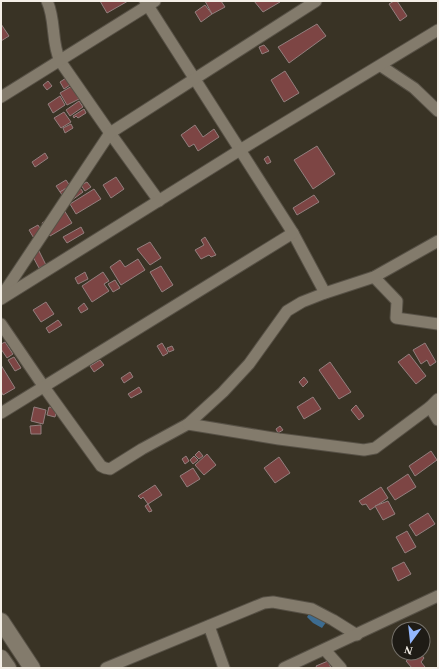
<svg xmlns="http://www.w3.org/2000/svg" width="439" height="669" viewBox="0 0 439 669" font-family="Georgia,serif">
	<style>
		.water { fill: #3d6c90 }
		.building { fill: #7d4544; stroke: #937f7e }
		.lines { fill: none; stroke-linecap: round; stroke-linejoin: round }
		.street-casing { stroke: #575146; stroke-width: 13 }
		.secondary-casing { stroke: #575146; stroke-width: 18 }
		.street { stroke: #837b6c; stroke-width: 11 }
		.secondary { stroke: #837b6c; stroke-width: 16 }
	</style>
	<rect width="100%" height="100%" fill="#393325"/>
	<path class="water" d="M312,609l17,9 -7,10 -9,-5 -6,-6z"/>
	<g class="building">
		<path d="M100,1h28l-21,12z"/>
		<path d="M205,1h16l4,6 -13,7z"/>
		<path d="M254,1h25l1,1 -17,10z"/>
		<path d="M394,1h3l10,15 -7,5 -11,-17z"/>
		<path d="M205,5l7,9 -11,8 -6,-10z"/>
		<path d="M1,24l8,12 -8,5z"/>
		<path d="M317,24l9,12 -37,27 -11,-16z"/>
		<path d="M264,45l5,6 -7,3 -3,-7z"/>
		<path d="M285,71l14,22 -15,9 -13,-22z"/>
		<path d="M66,78l4,7 -6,4 -4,-7z"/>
		<path d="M48,81l4,5 -5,4 -4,-5z"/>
		<path d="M72,86l7,13 -12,6 -7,-12z"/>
		<path d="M60,96l5,9 -12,8 -5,-9z"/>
		<path d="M79,101l4,6 -13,9 -4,-6z"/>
		<path d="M84,109l2,4 -8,5 -2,-2 -2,2 -1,-2z"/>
		<path d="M64,112l7,10 -10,6 -7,-10z"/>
		<path d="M71,124l2,4 -8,5 -2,-5z"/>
		<path d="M195,125l8,12 11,-8 5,8 -21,14 -4,-7 -5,3 -8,-12z"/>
		<path d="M317,146l18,28 -22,15 -19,-29z"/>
		<path d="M45,153l3,5 -13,9 -3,-5z"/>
		<path d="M268,156l3,6 -4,2 -3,-5z"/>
		<path d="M116,177l8,12 -13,9 -8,-13z"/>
		<path d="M66,180l4,6 -10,6 -4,-6z"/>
		<path d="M76,182l7,10 -15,11 -8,-11z"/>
		<path d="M87,182l4,5 -6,4 -4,-6z"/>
		<path d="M94,189l7,10 -25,15 -6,-10z"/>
		<path d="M314,195l5,7 -22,13 -4,-7z"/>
		<path d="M64,210l8,13 -22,13 -8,-13z"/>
		<path d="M38,225l6,10 -9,5 -6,-10z"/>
		<path d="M81,227l3,6 -17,10 -4,-6z"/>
		<path d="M205,237l11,18 -5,2 -2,-2 -8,4 -6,-9 9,-5 -3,-5z"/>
		<path d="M150,242l11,16 -11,7 -13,-16z"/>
		<path d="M39,251l7,14 -7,3 -7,-13z"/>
		<path d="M138,259l7,11 -24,15 -11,-18 10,-7 5,7z"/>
		<path d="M161,266l12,19 -11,7 -12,-20z"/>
		<path d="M85,272l3,7 -10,5 -3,-6z"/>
		<path d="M103,272l6,9 -5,3 5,7 -17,11 -10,-16z"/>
		<path d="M115,280l5,8 -7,4 -5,-8z"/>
		<path d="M46,302l8,12 -13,8 -8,-12z"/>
		<path d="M84,303l4,6 -7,4 -3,-5z"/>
		<path d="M58,320l4,5 -13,8 -3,-5z"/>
		<path d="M5,342l8,12 -6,4 -6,-9v-5z"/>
		<path d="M162,343l6,10 -5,3 -6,-10z"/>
		<path d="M425,343l11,19 -6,4 -3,-6 -6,4 -8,-14z"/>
		<path d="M172,346l2,4 -5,2 -2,-4z"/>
		<path d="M409,354l17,22 -10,8 -18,-22z"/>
		<path d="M14,357l7,11 -6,3 -7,-11z"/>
		<path d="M100,360l4,5 -10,7 -4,-6z"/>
		<path d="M330,362l21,30 -12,7 -20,-29z"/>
		<path d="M1,365l14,23 -12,7 -2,-4z"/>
		<path d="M130,372l3,5 -9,6 -3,-5z"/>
		<path d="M304,377l4,5 -5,5 -4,-5z"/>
		<path d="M139,387l3,5 -11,6 -3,-4z"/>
		<path d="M313,397l8,12 -17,10 -7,-12z"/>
		<path d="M356,405l8,11 -5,4 -8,-10z"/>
		<path d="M34,407l12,3 -3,14 -12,-3z"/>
		<path d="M49,407l8,2 -2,8 -8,-2z"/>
		<path d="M41,425v9h-10l-1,-8z"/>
		<path d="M280,426l3,4 -5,3 -2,-4z"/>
		<path d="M199,451l4,5 -4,3 -4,-4z"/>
		<path d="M431,451l6,9 -22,16 -6,-10z"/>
		<path d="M207,454l9,11 -12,10 -9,-10z"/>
		<path d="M186,456l3,5 -4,3 -3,-5z"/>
		<path d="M194,456l4,4 -5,4 -3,-4z"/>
		<path d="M279,457l11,16 -15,10 -11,-15z"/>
		<path d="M193,468l7,11 -13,8 -7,-11z"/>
		<path d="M408,474l8,13 -21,13 -8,-12z"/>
		<path d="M155,485l7,10 -14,9 -5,-7 -2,2 -3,-3z"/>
		<path d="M381,487l7,11 -18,12 -4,-6 -4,1 -3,-4z"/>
		<path d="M388,501l7,13 -12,6 -8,-14z"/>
		<path d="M148,504l4,7 -3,1 -4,-6z"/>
		<path d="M428,513l7,11 -19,12 -7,-11z"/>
		<path d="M407,531l9,16 -11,6 -9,-16z"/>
		<path d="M404,562l7,12 -13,7 -6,-13z"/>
		<path d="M416,653h4l4,5 -3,4 4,5 -1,1h-12l-6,-7z"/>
		<path d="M328,661l3,7h-14l-1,-2z"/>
	</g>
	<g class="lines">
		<defs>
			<g id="street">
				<path d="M47,1c9,19 4,41 13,60l50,72 49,68"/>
				<path d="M145,1l148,232 32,60"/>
				<path d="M381,66l33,22 24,23"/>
				<path d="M1,97l154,-96"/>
				<path d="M374,277l23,24 -1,17 42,6"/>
				<path d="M1,297l109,-164 206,-132"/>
				<path d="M1,299l239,-149 198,-120"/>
				<path d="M1,324l43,63 57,79 4,2 5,1 32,-20 46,-25 35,-32 26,-28 38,-53 15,-9 23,-9 49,-16 64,-36"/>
				<path d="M430,407l8,13"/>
				<path d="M1,413l292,-180"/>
				<path d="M188,424l91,15 85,11 11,-2 55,-41 8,-8"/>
				<path d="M209,626l15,42"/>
				<path d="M325,650l16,18"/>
				<path d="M106,668l158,-65 9,-1 39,7 21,11 24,15"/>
				<path d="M284,668l154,-72"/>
			</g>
			<g id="secondary">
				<path d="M1,621l31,47"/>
				<path d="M1,658l7,10"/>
			</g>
		</defs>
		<use href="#street" class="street-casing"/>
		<use href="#secondary" class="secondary-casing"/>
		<use href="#street" class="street"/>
		<use href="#secondary" class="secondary"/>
	</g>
	<rect width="439" height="669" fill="none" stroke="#f4efe7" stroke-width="4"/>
	<g transform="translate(411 641) rotate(195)"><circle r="19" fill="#1e1b15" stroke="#747069"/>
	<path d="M0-3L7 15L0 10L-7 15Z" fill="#93b7fd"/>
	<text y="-6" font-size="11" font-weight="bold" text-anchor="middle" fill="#f4efe7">N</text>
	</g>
</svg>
